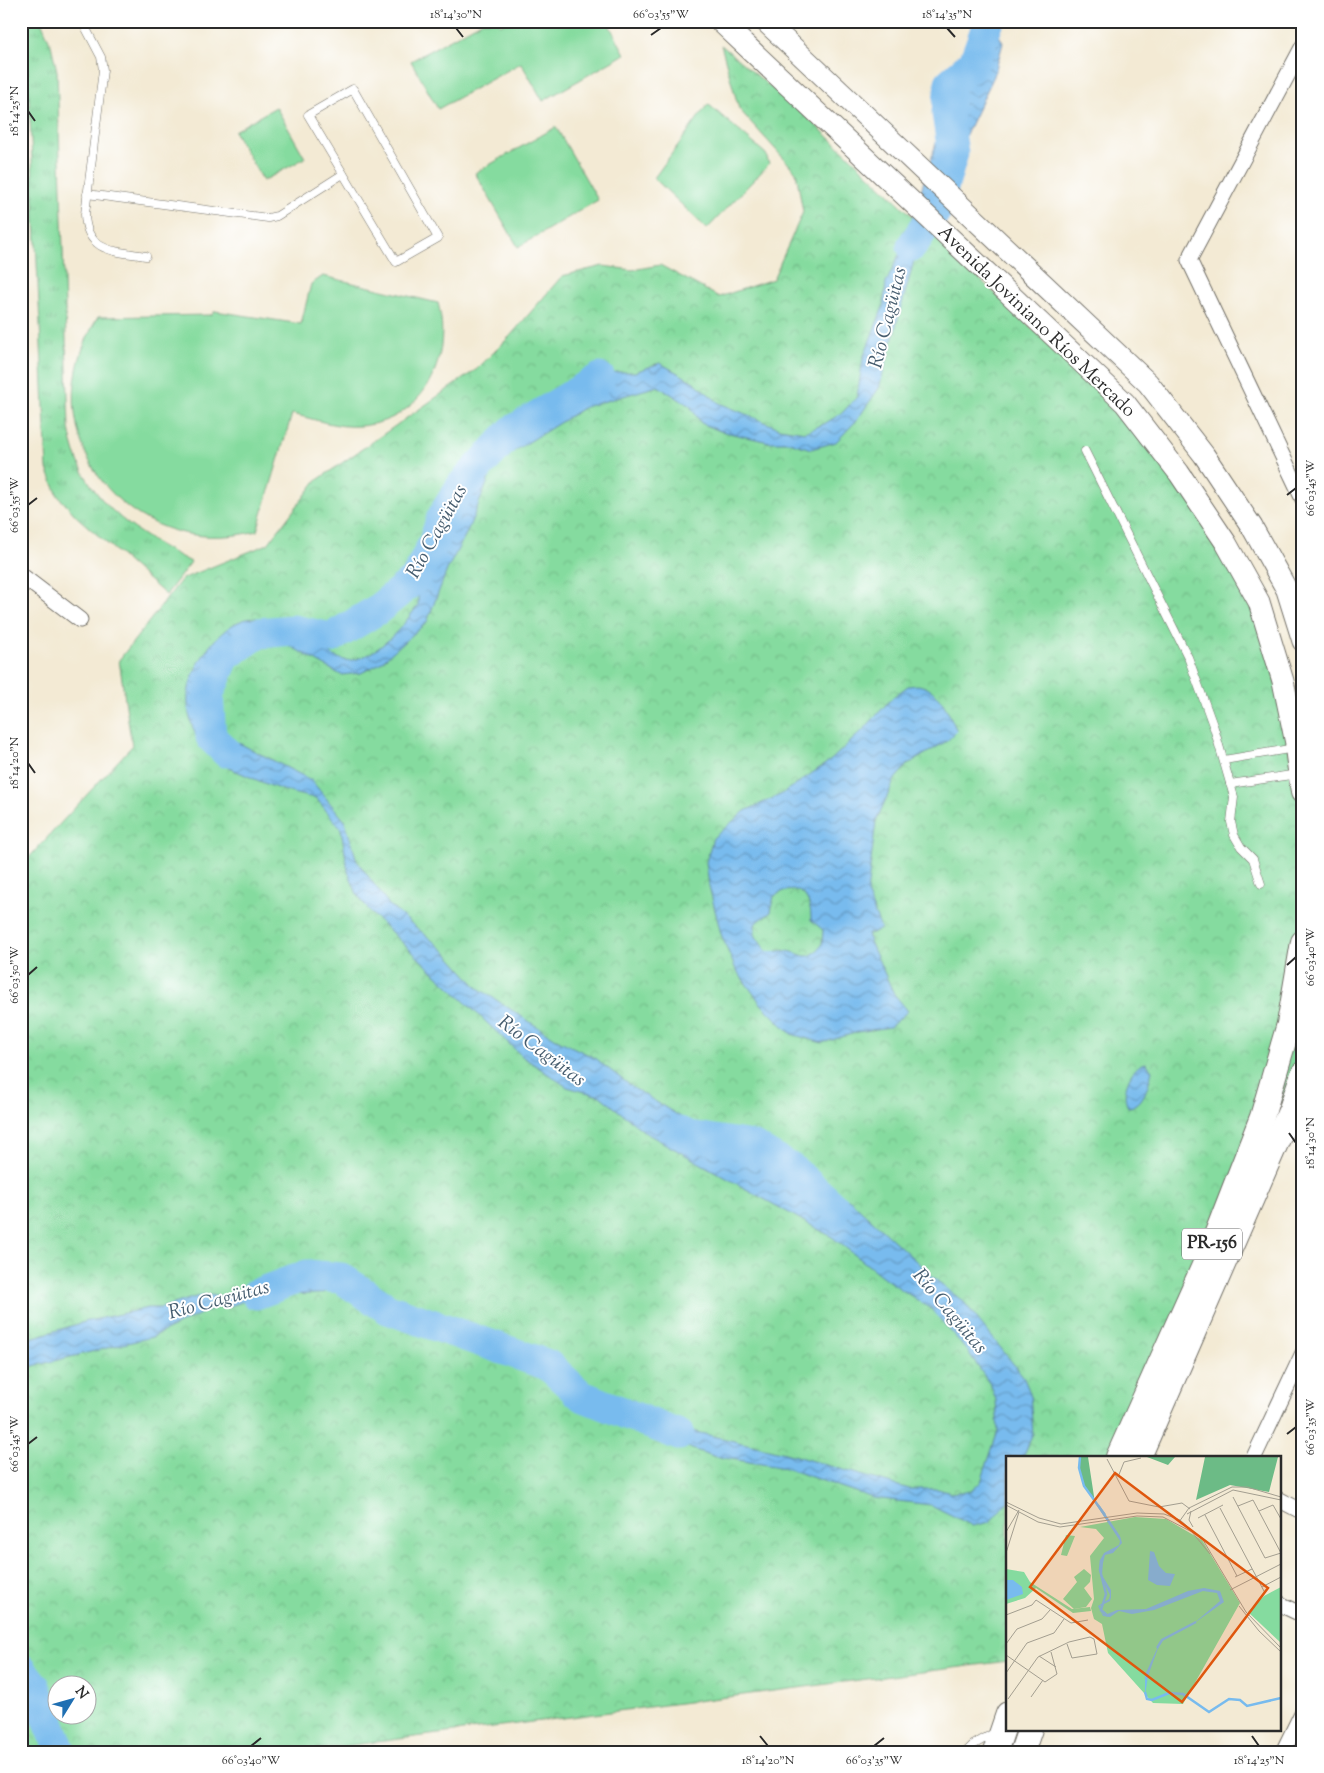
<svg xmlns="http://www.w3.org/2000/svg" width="1324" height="1773" viewBox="0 0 1324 1773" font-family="'Sorts Mill Goudy',serif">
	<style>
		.grass { fill: url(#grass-tufts); stroke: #588365 }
		.park { fill: url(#park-crowns); stroke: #588365; fill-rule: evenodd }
		.garden { fill: #85db9f; stroke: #588365 }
		.water { fill: url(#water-waves); stroke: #52738c; fill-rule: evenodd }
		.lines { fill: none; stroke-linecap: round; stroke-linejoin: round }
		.river { stroke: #78bbee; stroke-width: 31 }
		.service-casing { stroke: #716e66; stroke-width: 9 }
		.minor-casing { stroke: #716e66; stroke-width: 17 }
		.secondary-casing { stroke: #716e66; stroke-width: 23 }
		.primary-casing { stroke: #716e66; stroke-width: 26 }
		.service { stroke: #fff; stroke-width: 8 }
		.minor { stroke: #fff; stroke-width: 15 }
		.secondary { stroke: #fff; stroke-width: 21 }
		.primary { stroke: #fff; stroke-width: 24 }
		.ticks { fill: none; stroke: #2b2b2b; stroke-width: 2 }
		.labels { text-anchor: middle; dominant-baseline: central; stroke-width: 4; stroke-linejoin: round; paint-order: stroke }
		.shield { fill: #fff; stroke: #6b6b6b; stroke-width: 1 }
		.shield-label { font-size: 18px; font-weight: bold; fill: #2b2b2b }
		.street-label { font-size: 19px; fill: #2b2b2b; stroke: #fff }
		.water-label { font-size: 20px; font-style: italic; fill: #465d6f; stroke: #fff }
		.inset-river { fill: none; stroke: #78bbee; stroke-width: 2.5 }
		.inset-road { fill: none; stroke: #a39e90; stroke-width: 1 }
		.view { fill: #df570e; fill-opacity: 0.15; stroke: #df570e; stroke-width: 2.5 }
		.inset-edge { fill: none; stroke: #2b2b2b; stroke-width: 2.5 }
		.neatline { fill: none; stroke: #2b2b2b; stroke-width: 2 }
		.ticks-label { font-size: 12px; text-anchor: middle; fill: #2b2b2b }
	</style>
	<defs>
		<pattern id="grass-tufts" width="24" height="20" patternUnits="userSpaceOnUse" patternTransform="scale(1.25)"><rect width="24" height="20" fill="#85db9f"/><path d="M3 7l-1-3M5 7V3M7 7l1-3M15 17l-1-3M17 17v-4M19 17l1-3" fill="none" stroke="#73bc89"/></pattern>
		<pattern id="park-crowns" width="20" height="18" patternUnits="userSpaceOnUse" patternTransform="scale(1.25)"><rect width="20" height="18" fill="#85db9f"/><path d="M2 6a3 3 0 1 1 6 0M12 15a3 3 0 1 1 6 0" fill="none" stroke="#73bc89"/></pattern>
		<pattern id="water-waves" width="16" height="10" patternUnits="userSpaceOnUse" patternTransform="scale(1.25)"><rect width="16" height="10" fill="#78bbee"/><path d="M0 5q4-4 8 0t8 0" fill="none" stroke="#6398c1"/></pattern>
	</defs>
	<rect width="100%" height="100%" fill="#fff"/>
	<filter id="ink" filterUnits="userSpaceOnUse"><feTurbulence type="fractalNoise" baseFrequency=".02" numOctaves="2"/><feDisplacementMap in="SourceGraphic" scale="10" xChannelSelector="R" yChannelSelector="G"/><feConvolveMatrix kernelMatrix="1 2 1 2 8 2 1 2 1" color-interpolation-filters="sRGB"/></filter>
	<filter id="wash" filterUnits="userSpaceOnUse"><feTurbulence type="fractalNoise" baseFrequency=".0096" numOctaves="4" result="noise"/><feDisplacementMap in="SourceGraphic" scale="20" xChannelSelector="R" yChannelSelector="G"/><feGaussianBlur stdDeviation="1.12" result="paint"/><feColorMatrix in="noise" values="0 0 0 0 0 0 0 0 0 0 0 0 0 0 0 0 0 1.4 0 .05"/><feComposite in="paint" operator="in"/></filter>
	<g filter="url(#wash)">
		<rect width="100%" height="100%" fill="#f3ead4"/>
		<path class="grass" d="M21,21h20l10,24 6,26 12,357c11,70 63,104 122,134l-25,33 -89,-78 -19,-21 -11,-27 -20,-412 -6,-1z"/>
		<path class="park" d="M721,45l97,82 287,270 90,106 69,126 37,173 2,19v225l-22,67 -150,344h-123v204l-710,91h-277v-886l111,-120 -13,-86 63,-81 86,-35 48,-63 161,-112 34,-34 51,-59 41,-10 29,4 28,-5 59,32 54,-18 30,-67 -7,-40 -57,-63zM58,1686h30v30h-30z"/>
		<g class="garden">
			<path d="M483,21h15l2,4 7,-4h100l18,33 -82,47 -22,-38 -83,46 -27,-48z"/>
			<path d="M708,104l58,50 3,10 -62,65 -53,-51z"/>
			<path d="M276,107l29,51 -42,23 -29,-50z"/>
			<path d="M556,127l42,73 -80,47 -43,-74z"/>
			<path d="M323,276l115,27c15,57 -15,118 -78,123 -24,2 -45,-7 -68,-12l-35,117c-132,34 -230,-98 -159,-214l113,-2 4,-4 86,13 10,-40z"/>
		</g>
		<g class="water">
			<path d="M989,21h3l11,22 -9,33 -37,77 -39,93 -39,142 -22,32 -21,22 -25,7 -22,-7h-20l-49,-11 -19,-8 -11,-17 -32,-20 -73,21 -77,48 -18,21 -23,56 -20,38 -20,52 -48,42 -18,9 -20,2 -65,-37 -8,-8 -21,3c-13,17 -36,31 -41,54 -1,8 1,20 1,28l22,23 82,42 34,41 12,40 33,45 55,45 33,37 78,51 37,18 42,32 118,72 27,13 34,9 36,17 91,84 23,18 59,74 7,17 3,41 -10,23h-15v44l-18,21 -17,4 -42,-21 -58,-7 -88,-30 -72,-12 -21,-7 -53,-26 3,-8 20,9 123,29 124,36h29l13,4 20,-2 10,-9 17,-51 -2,-31 -5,-14 -24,-36 -36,-41 -44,-29 -55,-43 -186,-104 -46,-37 -33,-9 -44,-30 -153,-145 -13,-18 -9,-23 -7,-42 -25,-31c-29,-4 -55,-16 -82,-28 -18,-7 -35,-23 -41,-42 -4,-11 -6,-22 -5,-33 3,-30 35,-78 68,-77 6,0 15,6 21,9 12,6 26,11 38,17 11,5 24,19 37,16 28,-5 51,-34 66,-55v-25l5,-25 36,-55 20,-41 21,-15 12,-19 19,-5 12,-1 16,-13 14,-22 15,-7 29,-5h18l25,-9 34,19 25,21 60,25 26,4 19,-8 18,-11 15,-16 6,-39 20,-51 3,-24 18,-39 34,-107 34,-65z"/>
			<path d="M918,685c22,4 30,27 39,46l-10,10 -40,24 -12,14 -19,42 -9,72 14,36 -14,6 27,59 14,17 -18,16 -32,5 -36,11 -31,-9 -29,-29 -26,-35 -15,-36 -12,-48 -3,-24 7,-24 32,-27 37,-17 49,-34 33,-31 29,-32 15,-11zM796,890c13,5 15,17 15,30l12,10 -1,15c-16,20 -19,7 -36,6 -8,-1 -12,2 -20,0l-11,-16v-11l16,-12 3,-16 10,-5z"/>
			<path d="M1146,1063l6,7c-3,13 -8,37 -24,37 -8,-13 2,-41 18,-44z"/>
			<path d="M335,1272l1,16 -16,6 -58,1 -32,11 -17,2 -61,29 -131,32v-28l67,-20 60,-13h13l41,-13 34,1 41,-17 24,1z"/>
		</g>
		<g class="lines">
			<g class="river">
				<path d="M912,246l25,-37 16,-56 -6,-40 3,-30 24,-21 15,-41"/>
				<path d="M226,752l-15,-15 -3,-42 17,-39 34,-23 34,-3 38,8 46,-28 39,-32 18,-36 8,-25 20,-32 50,-54 88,-53"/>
				<path d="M679,1132l10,4 63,10 40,23 43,39"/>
				<path d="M256,1294l51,-19 34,3 47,31 160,56 34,31 97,39"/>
				<path d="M21,1669l14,18 26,65"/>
			</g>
		</g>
	</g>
	<g filter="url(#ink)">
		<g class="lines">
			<defs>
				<g id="service">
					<path d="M82,21l19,36 2,13 -18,144c1,39 31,37 61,42"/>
					<path d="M353,89l85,149 -42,24 -88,-147z"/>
					<path d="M87,194l181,24 9,-2 66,-42"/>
					<path d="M1085,451l103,206 26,71 20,69 -3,25 3,13 7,12 12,12 8,25"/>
					<path d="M1224,760l71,-12"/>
					<path d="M1230,784l68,-10"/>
					<path d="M966,1752l7,-7 21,-12"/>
				</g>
				<g id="minor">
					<path d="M1303,46l-114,214 114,239"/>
					<path d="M21,575l59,45"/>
					<path d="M1254,1457l49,-104"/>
					<path d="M1280,1500l23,12"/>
					<path d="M1280,1604l23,11"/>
					<path d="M1283,1752l20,-41"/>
				</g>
				<g id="secondary">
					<path d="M720,21l405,382 54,70 47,70 33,59 24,79 14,67"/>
					<path d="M765,21l383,362 56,72 48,72 35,63 16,51"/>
				</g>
				<g id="primary">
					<path d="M1303,747l-6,1 6,44"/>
					<path d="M1118,1457l88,-196 56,-144 27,-93 14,-82"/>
					<path d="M1139,1457l152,-348 12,-35"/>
					<path d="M995,1752l13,-38"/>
					<path d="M1022,1752l8,-23"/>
				</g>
			</defs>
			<use href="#service" class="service-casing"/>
			<use href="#minor" class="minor-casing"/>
			<use href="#secondary" class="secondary-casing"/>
			<use href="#primary" class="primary-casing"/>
			<use href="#service" class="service"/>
			<use href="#minor" class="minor"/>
			<use href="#secondary" class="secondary"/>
			<use href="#primary" class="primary"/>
		</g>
	</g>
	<path class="ticks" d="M456,28l7,9M947,28l8,9M651,35l10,-7M28,111l7,10M1287,495l9,-7M28,505l9,-7M28,763l7,10M1287,965l9,-8M28,975l9,-8M1289,1133l7,10M1287,1434l9,-7M28,1444l9,-7M760,1736l8,10M1252,1736l7,10M251,1746l10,-8M874,1746l10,-8"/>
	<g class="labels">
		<rect class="shield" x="1182" y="1228.5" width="60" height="31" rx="4"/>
		<g class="shield-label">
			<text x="1212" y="1244">PR-156</text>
		</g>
		<g class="street-label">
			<text transform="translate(1036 322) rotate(44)">Avenida Joviniano Ríos Mercado</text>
		</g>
		<g class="water-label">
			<text transform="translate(889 318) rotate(-76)">Río Cagüitas</text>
			<text transform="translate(438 532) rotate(-61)">Río Cagüitas</text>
			<text transform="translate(541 1052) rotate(37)">Río Cagüitas</text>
			<text transform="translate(219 1301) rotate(-15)">Río Cagüitas</text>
			<text transform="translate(949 1312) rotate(50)">Río Cagüitas</text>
		</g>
	</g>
	<g transform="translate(1006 1456)">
		<rect width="275" height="275" fill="#f3ead4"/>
		<path d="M0,113l18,3 6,10 42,27 18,-2 1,4 -18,2 -37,-25 -11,10 -19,6z" fill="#85db9f"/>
		<path d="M74,1h8l7,46 -11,-17 -5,-18zM141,1h28l-7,8zM199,1h73l-9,35 -39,-7 -34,15z" fill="#6cbb86"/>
		<path d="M275,131v56l-33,-31 16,-16z" fill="#85db9f"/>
		<path d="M129,61l31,2 36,21 38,63 -57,101 -30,-1 -45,-50 -6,-29 -8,-5 -3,-11 3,-9 -4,-43 14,-18 -8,-9 -16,-2z" fill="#85db9f"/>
		<path d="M60,79l9,1 -8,20 -6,-1zM78,113l7,6 -1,7 -6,6 8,11 -6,8 -12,2 -11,-10 14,-17 -3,-5z" fill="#85db9f"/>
		<path d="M89,47l5,3 20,30 2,7 -9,10 -8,2 -2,8 -1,12 9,15v7l-1,4 -10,5 2,7 3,2 12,-5 29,-1 42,-18 16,-3 16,3 4,11 -31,22 27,-23 -3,-8 -14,-2 -49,19 -22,4 -13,-3 -9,6 -7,-1 -5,-10 11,-7 1,-4 -10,-20v-15l4,-7 15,-8 1,-4zM144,95l4,1 5,14 7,7 9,1 -5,12 -13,-1 -9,-5zM0,124h7l9,7 1,7 -17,6zM155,184l-13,36 -3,20v-21z" fill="#78bbee"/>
		<path class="inset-river" d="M74,1l-1,11 5,18 21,29M95,104l-1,10 6,24 -5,16 7,6M167,144l14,-7M151,192l5,-8 34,-18M139,236l2,7 5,1 17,-7 14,1 26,18 20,-13 11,1 7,6 34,-8"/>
		<path class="inset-road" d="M101,3l22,42 30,6 23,-4 8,6M112,21l6,-15 17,-4M227,41l32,61 16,-5M0,46l33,16 22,6 76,-11 27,1 16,6 23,20 43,72 35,36M0,49l32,17 22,5 77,-11 26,1 29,15 18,22M232,50l15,-6 28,53M214,52l45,85M185,55l-2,9 4,7M253,55l14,-6 8,14M181,58l46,-24 48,10M199,59l32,61M192,62l25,-13M173,66l10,-14 43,-21h15l34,10M0,76l13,-22M0,97l13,-41M229,121l17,-8M256,131l19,-10M224,134l51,-26M233,150l20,25 22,21M0,159l26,-10 4,-5 35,23 17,-3M0,188l11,-15 25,-10 8,-9M0,199l39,27 12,-8 -6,-22M33,200l17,11M0,217l21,-30 27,-10 10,-14M25,241l12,-17M2,243l30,-42 31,-15 21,-5 4,2 3,15 -25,4 -5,-14"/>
		<path class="view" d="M109,17l153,115 -86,114 -152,-115z"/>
		<rect width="275" height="275" class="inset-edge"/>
	</g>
	<rect width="1324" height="1773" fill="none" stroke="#fff" stroke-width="55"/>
	<g transform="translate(72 1700) rotate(53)"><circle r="24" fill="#ffffff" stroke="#aaaaaa"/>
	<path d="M0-4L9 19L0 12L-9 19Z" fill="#1f6fb2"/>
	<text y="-8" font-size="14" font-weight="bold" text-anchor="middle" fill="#2b2b2b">N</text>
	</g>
	<rect x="28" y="28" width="1268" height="1718" class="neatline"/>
	<g class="ticks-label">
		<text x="456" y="18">18°14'30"N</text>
		<text x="661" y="18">66°03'55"W</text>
		<text x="947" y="18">18°14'35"N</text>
		<text transform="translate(14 111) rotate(-90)" y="4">18°14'25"N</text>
		<text transform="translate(1310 488) rotate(-90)" y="4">66°03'45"W</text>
		<text transform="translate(14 505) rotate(-90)" y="4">66°03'55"W</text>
		<text transform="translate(14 763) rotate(-90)" y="4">18°14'20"N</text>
		<text transform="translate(1310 957) rotate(-90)" y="4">66°03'40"W</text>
		<text transform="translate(14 975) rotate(-90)" y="4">66°03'50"W</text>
		<text transform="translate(1310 1143) rotate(-90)" y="4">18°14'30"N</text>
		<text transform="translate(1310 1427) rotate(-90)" y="4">66°03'35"W</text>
		<text transform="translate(14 1444) rotate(-90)" y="4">66°03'45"W</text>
		<text x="251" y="1764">66°03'40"W</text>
		<text x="768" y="1764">18°14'20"N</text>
		<text x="874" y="1764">66°03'35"W</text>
		<text x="1259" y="1764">18°14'25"N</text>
	</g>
</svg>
